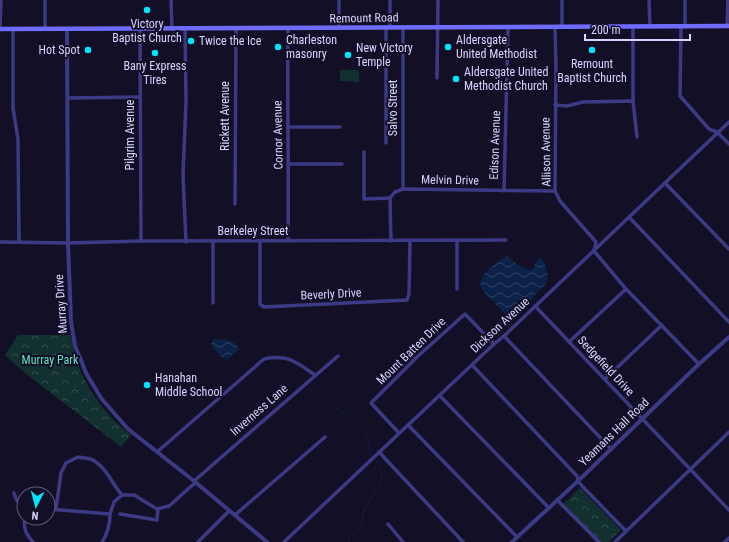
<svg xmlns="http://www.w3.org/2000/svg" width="729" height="542" viewBox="0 0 729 542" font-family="'Roboto Condensed',sans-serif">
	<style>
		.grass { fill: #12302f }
		.park { fill: url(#park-crowns) }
		.water { fill: url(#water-waves) }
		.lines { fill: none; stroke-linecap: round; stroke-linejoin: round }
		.stream { stroke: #0c2248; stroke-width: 1 }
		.minor { stroke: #3d3a85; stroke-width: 3.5 }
		.tertiary { stroke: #3d3a85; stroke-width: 4 }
		.secondary { stroke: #6f6bff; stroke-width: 4.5 }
		.poi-dot { fill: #00e5ff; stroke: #130f26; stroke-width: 1.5 }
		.labels { text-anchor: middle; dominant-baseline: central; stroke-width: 4; stroke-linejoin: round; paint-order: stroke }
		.street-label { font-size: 12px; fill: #d9d4ff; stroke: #130f26 }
		.poi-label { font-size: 12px; fill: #d9d4ff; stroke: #130f26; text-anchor: start }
		.park-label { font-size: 12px; fill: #5fe0c0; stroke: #130f26 }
	</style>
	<defs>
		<pattern id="park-crowns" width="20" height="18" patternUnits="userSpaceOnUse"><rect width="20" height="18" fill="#12302f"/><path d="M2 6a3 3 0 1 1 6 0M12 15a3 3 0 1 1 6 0" fill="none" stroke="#344d4e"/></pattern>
		<pattern id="water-waves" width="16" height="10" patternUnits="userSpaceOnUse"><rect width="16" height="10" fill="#0c2248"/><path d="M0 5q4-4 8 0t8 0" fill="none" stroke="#2f4163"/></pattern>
	</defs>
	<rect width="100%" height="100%" fill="#130f26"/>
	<path class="grass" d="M340,70h17l2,2v10l-19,-1z"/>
	<g class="park">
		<path d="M18,335h52c3,9 4,20 8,30 11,27 30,53 53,70l-10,12 -100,-77 -16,-15z"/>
		<path d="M580,488l41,42 -12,12h-9l-37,-38z"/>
	</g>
	<g class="water">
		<path d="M507,256l11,9 11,5 4,-1 3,-8 5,-4c4,7 8,15 6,23 -1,6 -8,10 -12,15 -4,6 -14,24 -23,22 -7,-1 -13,-9 -17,-14 -5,-4 -11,-10 -14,-16 -4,-13 18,-26 26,-31z"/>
		<path d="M214,339c10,1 22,0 25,11l-13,10c-6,-4 -11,-9 -15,-16z"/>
	</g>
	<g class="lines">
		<g class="stream">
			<path d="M336,409c10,4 26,18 31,27 3,6 2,13 4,19"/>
			<path d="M349,542l-1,-3c5,-5 12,-11 14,-18 1,-5 1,-9 4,-15 7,-14 26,-29 10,-45"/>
		</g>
		<g class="minor">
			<path d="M171,0l1,29"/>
			<path d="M390,0v27"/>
			<path d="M649,0l1,27"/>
			<path d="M685,0v27"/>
			<path d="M0,26l1,-26"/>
			<path d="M727,26l1,-26"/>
			<path d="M403,27v162"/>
			<path d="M562,27v-27"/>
			<path d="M681,27l-1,69 29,33 8,3 12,12"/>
			<path d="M338,28l1,-4v-24"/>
			<path d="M555,28l1,39 -1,124 5,10 36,41 -2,9 32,38 73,75"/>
			<path d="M633,28v73l4,36"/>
			<path d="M45,29v-29"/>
			<path d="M140,29l1,212"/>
			<path d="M185,29l1,72 -3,74 3,67"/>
			<path d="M13,30v78l5,31 1,102"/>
			<path d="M437,78l1,-78"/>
			<path d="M68,98l72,-1"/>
			<path d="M555,105l12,1 16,-4 50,-1"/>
			<path d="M288,127h52"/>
			<path d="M386,143v-116"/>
			<path d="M364,152v47l26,-1"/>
			<path d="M289,164h53"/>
			<path d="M665,183l64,66"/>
			<path d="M504,191l4,-163"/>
			<path d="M235,204l1,-176"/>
			<path d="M629,217l100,105"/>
			<path d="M260,241v63l4,3 143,-7 2,-6 1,-53"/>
			<path d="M288,241c1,-71 -1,-142 0,-213"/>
			<path d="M391,241l-1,-43 5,-6 8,-3 152,2"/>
			<path d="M0,242l68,1 73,-2 365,-1"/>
			<path d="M213,242v61"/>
			<path d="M457,289v-49"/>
			<path d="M535,306l194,204"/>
			<path d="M504,336l107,113"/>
			<path d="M569,342l57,-53"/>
			<path d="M472,365l105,111 1,5 4,5 44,45"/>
			<path d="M605,379l57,-54"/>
			<path d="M440,396l109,112"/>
			<path d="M408,425l109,112"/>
			<path d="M399,433l-28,-30 46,-46 48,-43 29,30"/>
			<path d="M157,452l107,-93c24,-5 32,3 51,16"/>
			<path d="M379,452l84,90"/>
			<path d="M194,481l144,-125"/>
			<path d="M14,493l2,6 8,9"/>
			<path d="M557,500l42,42"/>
			<path d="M48,509l62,5c0,11 -2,19 -8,28"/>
			<path d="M56,509l5,-36 5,-10 12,-6c4,1 11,1 15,3 14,8 19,24 29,35h12l23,14 12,-3 27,-24"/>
			<path d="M110,514l4,-12 8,-7"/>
			<path d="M120,514l37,6 1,-11"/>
			<path d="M235,515l90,-78"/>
			<path d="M25,518c-2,11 1,16 8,24"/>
			<path d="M388,524l15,18"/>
			<path d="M198,542l31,-31"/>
			<path d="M284,542l210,-198 10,-8 225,-214"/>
			<path d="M615,542l114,-110"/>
			<path d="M725,542l4,-4"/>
		</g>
		<g class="tertiary">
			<path d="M67,29l1,214 3,79 4,24 6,14 5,13 15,25 27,31 66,52 73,61"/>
			<path d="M512,542l66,-61 121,-117 30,-27"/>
		</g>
		<path class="secondary" d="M0,29l729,-3"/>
	</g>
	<g class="poi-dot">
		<circle cx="147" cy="10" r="4"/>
		<circle cx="191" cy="41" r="4"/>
		<circle cx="278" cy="47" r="4"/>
		<circle cx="448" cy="47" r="4"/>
		<circle cx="88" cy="50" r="4"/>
		<circle cx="592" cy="50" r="4"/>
		<circle cx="155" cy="53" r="4"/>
		<circle cx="348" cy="55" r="4"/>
		<circle cx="456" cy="79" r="4"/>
		<circle cx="147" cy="385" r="4"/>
	</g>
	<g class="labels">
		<g class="street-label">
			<text transform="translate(364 18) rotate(-1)">Remount Road</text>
			<text transform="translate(393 108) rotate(-90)">Salvo Street</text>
			<text transform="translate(225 116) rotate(-90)">Rickett Avenue</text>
			<text transform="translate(130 135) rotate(-90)">Pilgrim Avenue</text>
			<text transform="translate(278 135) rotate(-91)">Cornor Avenue</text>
			<text transform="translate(495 145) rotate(-88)">Edison Avenue</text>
			<text transform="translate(546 152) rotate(-91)">Allison Avenue</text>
			<text transform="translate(450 180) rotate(1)">Melvin Drive</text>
			<text x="253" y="231">Berkeley Street</text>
			<text transform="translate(331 294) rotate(-3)">Beverly Drive</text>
			<text transform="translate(61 304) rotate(-94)">Murray Drive</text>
			<text transform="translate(500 325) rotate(-43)">Dickson Avenue</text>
			<text transform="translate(411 351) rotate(-44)">Mount Batten Drive</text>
			<text transform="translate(606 366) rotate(47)">Sedgefield Drive</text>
			<text transform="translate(259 410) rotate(-41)">Inverness Lane</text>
			<text transform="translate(614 432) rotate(-44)">Yeamans Hall Road</text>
		</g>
		<g class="poi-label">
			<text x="147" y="24" text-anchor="middle">Victory<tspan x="147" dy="14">Baptist Church</tspan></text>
			<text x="286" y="40">Charleston<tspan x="286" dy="14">masonry</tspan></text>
			<text x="456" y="40">Aldersgate<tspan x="456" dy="14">United Methodist</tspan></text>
			<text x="199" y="41">Twice the Ice</text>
			<text x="356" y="48">New Victory<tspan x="356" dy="14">Temple</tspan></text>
			<text x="80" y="50" text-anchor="end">Hot Spot</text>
			<text x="592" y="64" text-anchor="middle">Remount<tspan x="592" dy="14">Baptist Church</tspan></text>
			<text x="155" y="66" text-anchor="middle">Bany Express<tspan x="155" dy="14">Tires</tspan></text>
			<text x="464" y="72">Aldersgate United<tspan x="464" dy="14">Methodist Church</tspan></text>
			<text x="155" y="378">Hanahan<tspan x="155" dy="14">Middle School</tspan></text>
		</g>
		<g class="park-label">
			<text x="50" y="360">Murray Park</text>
		</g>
	</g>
	<g transform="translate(36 506) rotate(186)"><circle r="19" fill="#130f26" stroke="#625e7d"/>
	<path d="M0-3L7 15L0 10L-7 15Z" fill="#00e5ff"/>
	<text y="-6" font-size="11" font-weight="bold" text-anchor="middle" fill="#d9d4ff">N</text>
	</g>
	<path d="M585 34v6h105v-6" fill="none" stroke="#d9d4ff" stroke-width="2"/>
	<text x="591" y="34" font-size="12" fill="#d9d4ff" stroke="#130f26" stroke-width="3" paint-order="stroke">200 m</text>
</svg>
